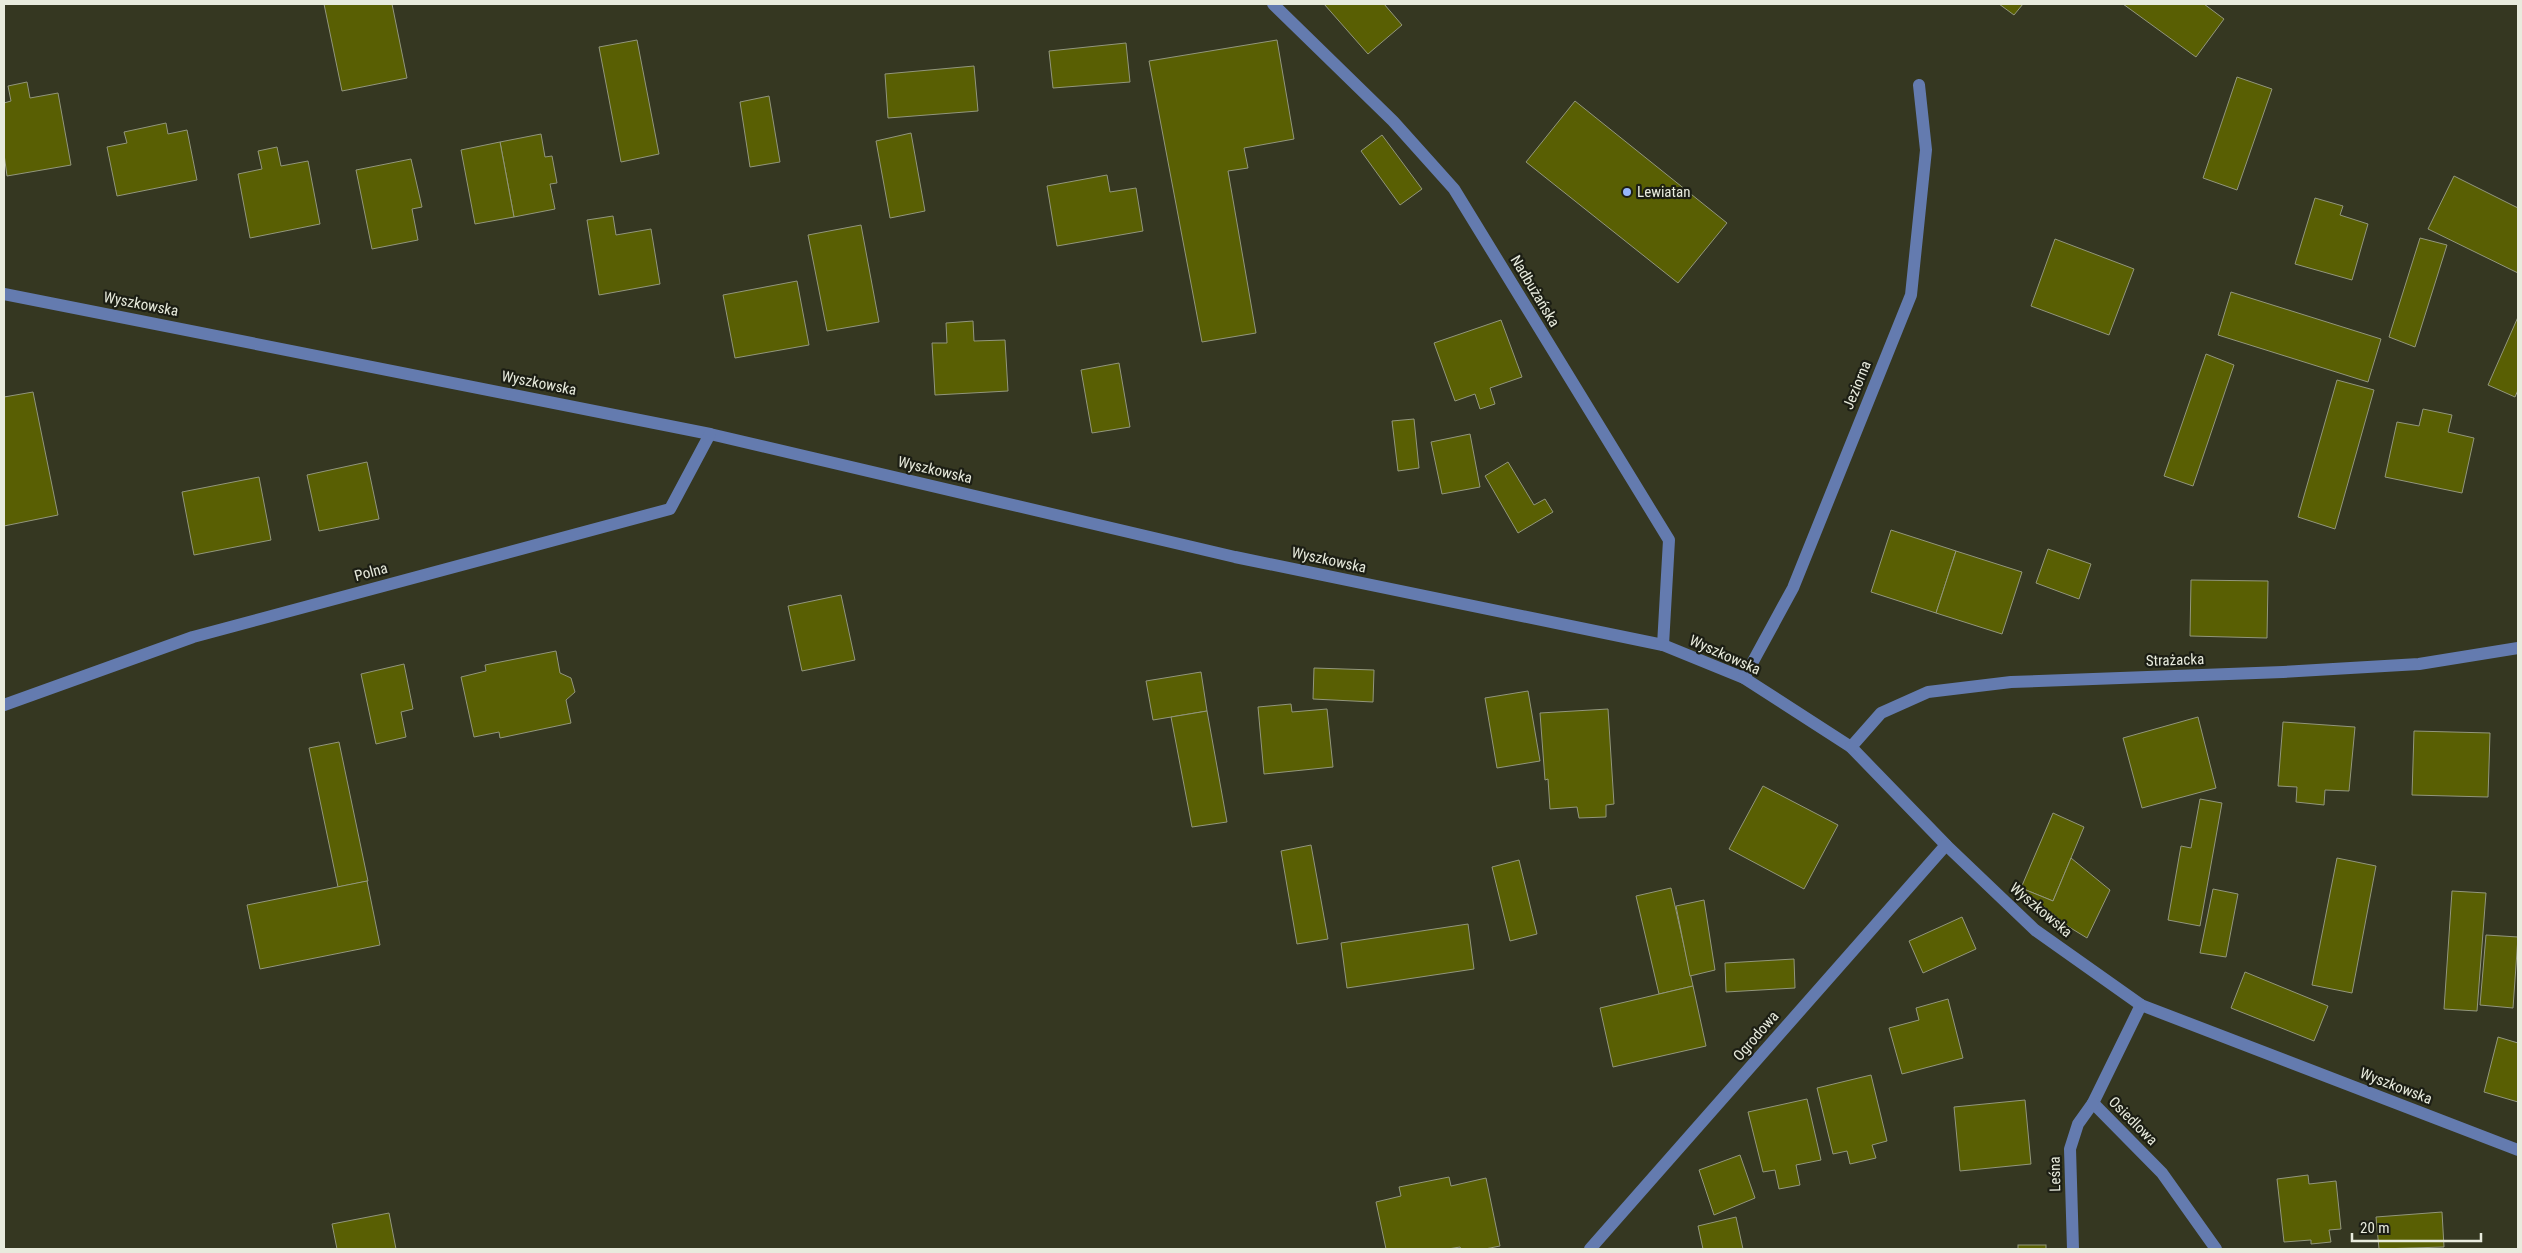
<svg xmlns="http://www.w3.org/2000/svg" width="2522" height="1253" viewBox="0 0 2522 1253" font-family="'Roboto Condensed',sans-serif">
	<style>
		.building { fill: #595f03; stroke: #92967c }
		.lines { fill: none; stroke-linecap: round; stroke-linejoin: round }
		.minor { stroke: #647baf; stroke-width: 12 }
		.poi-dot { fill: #96b6fd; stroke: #1c1e14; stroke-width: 2 }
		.labels { text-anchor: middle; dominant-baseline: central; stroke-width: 4.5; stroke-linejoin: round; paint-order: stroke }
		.poi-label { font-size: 15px; fill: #e8ebdd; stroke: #1c1e14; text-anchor: start }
		.street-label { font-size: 15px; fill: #e8ebdd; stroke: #1c1e14 }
	</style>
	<rect width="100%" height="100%" fill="#353721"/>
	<g class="building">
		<path d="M324,4h68l15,74 -65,13z"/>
		<path d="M1324,4h60l18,21 -34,29z"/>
		<path d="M1999,4h24l-9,11z"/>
		<path d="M2123,4h81l20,15 -28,38z"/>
		<path d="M637,40l22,114 -38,8 -22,-115z"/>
		<path d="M1277,40l17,99 -50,9 4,20 -20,3 28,162 -54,9 -53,-281z"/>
		<path d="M1126,43l4,39 -77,6 -4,-37z"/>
		<path d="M974,66l4,45 -90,7 -3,-44z"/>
		<path d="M2237,77l35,12 -35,101 -34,-12z"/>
		<path d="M27,82l3,16 28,-5 13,72 -64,11 -3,-22v-51l7,-2 -3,-15z"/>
		<path d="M769,96l11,66 -30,5 -10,-65z"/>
		<path d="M1575,101l152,122 -49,60 -152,-121z"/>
		<path d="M166,123l2,11 19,-4 10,50 -80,16 -10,-49 20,-4 -3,-11z"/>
		<path d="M911,133l14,78 -35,7 -14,-77z"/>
		<path d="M541,134l4,23 7,-1 5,27 -7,1 5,25 -41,8 -14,-75z"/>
		<path d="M1382,135l40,54 -22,16 -39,-54z"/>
		<path d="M500,142l14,75 -39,7 -14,-74z"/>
		<path d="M277,147l4,19 27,-5 12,63 -70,14 -12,-64 24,-5 -4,-18z"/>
		<path d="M411,159l11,48 -10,2 6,31 -46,9 -16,-79z"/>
		<path d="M1107,175l3,17 26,-4 7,43 -86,15 -10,-60z"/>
		<path d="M2454,176l64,32v65l-90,-44z"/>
		<path d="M2315,198l28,8 -3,9 28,9 -16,56 -57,-16z"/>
		<path d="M613,216l3,19 35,-6 9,55 -61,11 -12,-75z"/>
		<path d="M861,225l18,97 -52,9 -19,-96z"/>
		<path d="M2420,238l27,7 -32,102 -26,-10z"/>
		<path d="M2055,239l79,30 -25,66 -78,-29z"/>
		<path d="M797,281l12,64 -74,13 -12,-63z"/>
		<path d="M2231,292l150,47 -13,43 -150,-47z"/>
		<path d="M2518,317v73l-3,7 -27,-12z"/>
		<path d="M1501,320l21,57 -32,11 5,16 -15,5 -5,-15 -20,7 -21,-58z"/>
		<path d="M973,321l1,20 31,-1 3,51 -73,4 -3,-52h15l-1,-20z"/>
		<path d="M2206,354l28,11 -41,121 -29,-10z"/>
		<path d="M1119,363l11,64 -38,6 -11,-63z"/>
		<path d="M2337,380l37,10 -39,139 -37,-12z"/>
		<path d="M33,392l25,123 -54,11v-129z"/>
		<path d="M2423,409l29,6 -4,17 26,6 -12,55 -77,-16 12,-55 22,4z"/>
		<path d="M1414,419l5,49 -21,3 -6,-50z"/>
		<path d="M1470,434l10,53 -38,7 -11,-52z"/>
		<path d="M367,462l12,57 -60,12 -12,-56z"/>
		<path d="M1508,462l26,43 11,-6 8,13 -35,21 -33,-57z"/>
		<path d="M259,477l12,63 -77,15 -12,-63z"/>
		<path d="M1891,530l65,21 -20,62 -65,-21z"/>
		<path d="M2048,549l43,15 -12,35 -43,-16z"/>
		<path d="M1956,551l66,21 -20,62 -66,-21z"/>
		<path d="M2191,580l77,1 -1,57 -77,-2z"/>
		<path d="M841,595l14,65 -53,11 -14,-65z"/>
		<path d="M556,651l4,22 11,5 4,14 -9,8 5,23 -71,15 -1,-6 -25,5 -13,-60 25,-6 -1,-6z"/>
		<path d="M404,664l9,45 -12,3 5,25 -30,7 -15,-70z"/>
		<path d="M1314,668l60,2 -1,32 -60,-3z"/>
		<path d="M1201,672l6,39 -54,9 -7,-39z"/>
		<path d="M1528,691l12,70 -43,7 -12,-70z"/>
		<path d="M1291,704l1,8 35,-3 6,58 -69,7 -6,-67z"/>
		<path d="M1608,709l6,95 -8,1v12l-27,1 -2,-11 -27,2 -2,-30 -3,1 -5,-67z"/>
		<path d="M1207,711l20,111 -35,5 -21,-110z"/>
		<path d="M2198,717l18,71 -74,20 -19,-70z"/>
		<path d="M2283,722l72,5 -6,64 -24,-1 -1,15 -28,-3 1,-15 -19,-1z"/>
		<path d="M2414,731l76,2 -2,64 -76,-2z"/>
		<path d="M339,742l29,139 -30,6 -29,-139z"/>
		<path d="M1763,786l75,39 -34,64 -75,-40z"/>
		<path d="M2200,799l22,4 -22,123 -32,-6 13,-74 10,2z"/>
		<path d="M2053,813l31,14 -31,74 -32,-13z"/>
		<path d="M1311,845l17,94 -31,5 -16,-93z"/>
		<path d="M2071,858l39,32 -23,48 -18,-11 -48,-39 32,13z"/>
		<path d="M2337,858l39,8 -24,127 -40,-8z"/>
		<path d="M1519,860l18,74 -27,7 -18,-74z"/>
		<path d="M367,881l13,64 -120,24 -13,-64z"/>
		<path d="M1671,888l22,98 -34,8 -23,-98z"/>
		<path d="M2213,889l25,5 -12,63 -26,-4z"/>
		<path d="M2452,891l34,2 -9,118 -33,-2z"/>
		<path d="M1704,900l11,70 -25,6 -14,-70z"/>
		<path d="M1962,917l14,32 -53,24 -14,-32z"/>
		<path d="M1468,924l6,45 -127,19 -6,-45z"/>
		<path d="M2486,935l32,2 -5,71 -33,-3z"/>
		<path d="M1794,959l1,29 -69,4 -1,-29z"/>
		<path d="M2245,972l83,34 -14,35 -83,-33z"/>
		<path d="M1693,986l13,60 -93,21 -13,-59z"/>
		<path d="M1948,999l15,59 -61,16 -13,-46 30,-8 -3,-12z"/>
		<path d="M2498,1037l20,6v59l-34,-10z"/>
		<path d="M1871,1075l16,66 -15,4 4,13 -26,6 -3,-13 -14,3 -16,-66z"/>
		<path d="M1807,1099l14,61 -25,5 4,20 -21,4 -4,-19 -12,2 -15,-60z"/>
		<path d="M2025,1100l6,64 -71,7 -6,-64z"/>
		<path d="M1740,1155l15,43 -41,17 -15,-45z"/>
		<path d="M2308,1175l1,9 27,-3 5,48 -12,1 2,12 -20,2v-4l-27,2 -7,-63z"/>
		<path d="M1449,1177l2,9 35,-8 14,68 -15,3h-24l-1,-2 -12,2h-62l-10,-47 25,-6 -2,-9z"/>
		<path d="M2442,1212l2,35 -65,2 -3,-32z"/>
		<path d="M389,1213l7,36h-59l-5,-25z"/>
		<path d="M1736,1217l7,32h-40l-5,-23z"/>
		<rect x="2018" y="1245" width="28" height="4"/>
	</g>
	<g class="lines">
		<g class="minor">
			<path d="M1273,4l120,117 61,68 215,351 -6,105"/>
			<path d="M4,294l706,140 525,123 428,88 81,33 107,69 95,98 89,85 106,75 377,145"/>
			<path d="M1744,678l49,-90 118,-293 15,-145 -7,-65"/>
			<path d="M4,705l189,-68 477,-128 40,-75"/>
			<path d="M1851,747l30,-34 47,-21 83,-10 272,-10 136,-8 99,-16"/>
			<path d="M2141,1005l-48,98 69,70 54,76"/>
			<path d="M1590,1249l356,-404"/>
			<path d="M2073,1249l-3,-100 8,-25 15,-21"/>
		</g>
	</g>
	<circle class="poi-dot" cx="1627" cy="192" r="5"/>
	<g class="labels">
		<g class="poi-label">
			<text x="1637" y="192">Lewiatan</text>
		</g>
		<g class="street-label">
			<text transform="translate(1535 291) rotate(59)">Nadbużańska</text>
			<text transform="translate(141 304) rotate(11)">Wyszkowska</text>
			<text transform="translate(539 383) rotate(11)">Wyszkowska</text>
			<text transform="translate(1857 385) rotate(-68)">Jeziorna</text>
			<text transform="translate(935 470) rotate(13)">Wyszkowska</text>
			<text transform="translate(1329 560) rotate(12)">Wyszkowska</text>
			<text transform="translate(371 572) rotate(-15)">Polna</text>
			<text transform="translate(1725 655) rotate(24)">Wyszkowska</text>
			<text transform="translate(2175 660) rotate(-2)">Strażacka</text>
			<text transform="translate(2041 910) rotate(40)">Wyszkowska</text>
			<text transform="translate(1756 1036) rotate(-49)">Ogrodowa</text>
			<text transform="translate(2396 1086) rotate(21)">Wyszkowska</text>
			<text transform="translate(2133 1121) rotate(45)">Osiedlowa</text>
			<text transform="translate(2055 1174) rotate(-91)">Leśna</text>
		</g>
	</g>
	<rect width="2522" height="1253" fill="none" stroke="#e8ebdd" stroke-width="10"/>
	<path d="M2352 1233v8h129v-8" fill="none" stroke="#e8ebdd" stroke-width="2.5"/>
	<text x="2360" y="1233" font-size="15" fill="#e8ebdd" stroke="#1c1e14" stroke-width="4" paint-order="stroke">20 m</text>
</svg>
